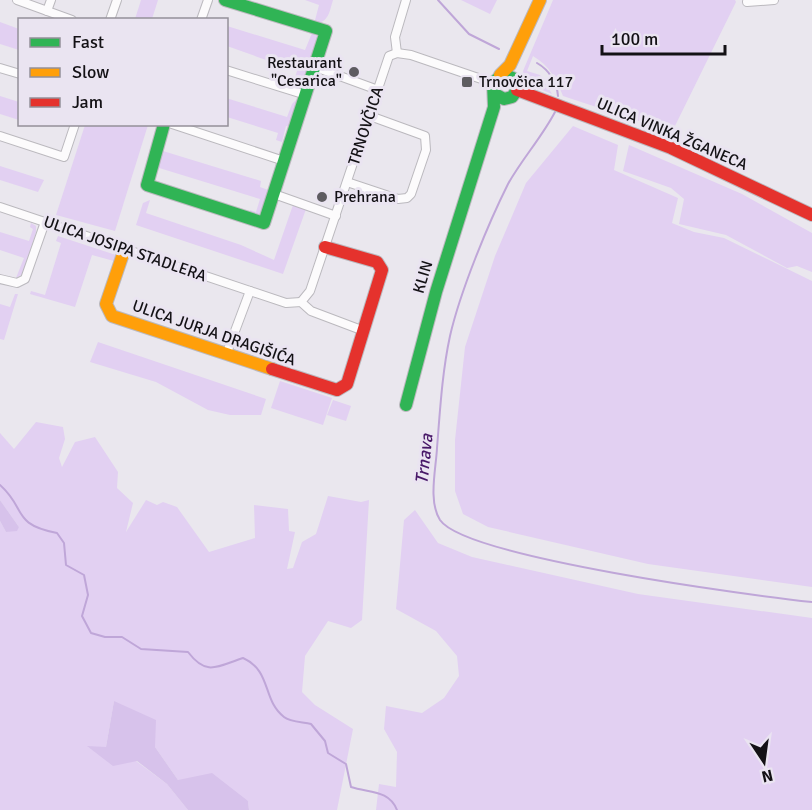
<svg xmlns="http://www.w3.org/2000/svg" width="812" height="810" viewBox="0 0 812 810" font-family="Signika,sans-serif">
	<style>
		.green { fill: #e2d0f2 }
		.forest { fill: #d7c2eb }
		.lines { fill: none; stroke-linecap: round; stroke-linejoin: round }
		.stream { stroke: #bfa6d8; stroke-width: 2 }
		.street-casing { stroke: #bbb9be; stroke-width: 10 }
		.fast-casing { stroke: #bbb9be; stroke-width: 14 }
		.slow-casing { stroke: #bbb9be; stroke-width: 14 }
		.jam-casing { stroke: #bbb9be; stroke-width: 14 }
		.street { stroke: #fcfbfc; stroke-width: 8 }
		.fast { stroke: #30b455; stroke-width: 12 }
		.slow { stroke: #ff9f0a; stroke-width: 12 }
		.jam { stroke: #e5322d; stroke-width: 12 }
		.poi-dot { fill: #5e5c61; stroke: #eae4f1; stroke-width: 2 }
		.labels { text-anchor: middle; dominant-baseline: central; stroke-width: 6; stroke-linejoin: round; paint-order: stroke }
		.poi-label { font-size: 16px; fill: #131115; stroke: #eae4f1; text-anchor: start }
		.street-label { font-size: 16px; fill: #131115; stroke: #eae4f1 }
		.water-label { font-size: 18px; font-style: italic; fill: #481868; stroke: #eae4f1 }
	</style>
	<rect width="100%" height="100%" fill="#eae7ee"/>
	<g class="green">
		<path d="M141,0h17l-6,19h-17z"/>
		<path d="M305,0h28c-4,13 -4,22 -19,24l5,-19z"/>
		<path d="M461,0h36l-7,14z"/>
		<path d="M553,0h182l1,2 -64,130 -109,-36c-7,-17 -13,-30 -30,-40l-6,15 13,4 12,19 -27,-11 -2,-12z"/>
		<path d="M0,22l19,7v21l-19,-6z"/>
		<path d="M227,26l78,24 7,-17 7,5 -14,46 -6,4h-7l5,-17 -70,-25z"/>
		<path d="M0,96l19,6v18l-19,-6z"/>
		<path d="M226,98l61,19 5,-13 4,-4 2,6 -7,21 -5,-1 -4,16 -6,-2 2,-7 -51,-16z"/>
		<path d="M85,125h63l-33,106 -59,-16z"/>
		<path d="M573,126l45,19 -4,25 64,28 -6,25 22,9 30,6 88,43v306l-164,-23 -160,-37 -25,-13 -8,-23v-51l10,-93 30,-91 31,-73z"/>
		<path d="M629,145l113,49 70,39v39l-15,-6 -10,2 -61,-33 -47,-11 5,-25 -13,-11 -48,-17z"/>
		<path d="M163,151l98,30 -1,6 11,4 -10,23 -12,1 1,-5 6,2 4,-13 -104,-32z"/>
		<path d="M0,166l44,14 -6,12 -38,-12z"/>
		<path d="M150,200l-4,13 95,32 33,15 19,-55 13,4 -23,65 -147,-49 7,-22z"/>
		<path d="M31,223l5,3v6l-13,42 -7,4 8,-20 -24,-8v-18l29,9 4,-12 -3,-2z"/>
		<path d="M58,236l58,19 -2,6 -22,-6 -17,52 -45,-13 1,-3 14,4 16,-52 -5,-2z"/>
		<path d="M15,294h3l-14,46 -4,-1v-35l10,3z"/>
		<path d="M98,342l168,57 -5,16h-31l-22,-5 -52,-28 -66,-20z"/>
		<path d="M280,381l52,17 -9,27 -52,-17z"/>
		<path d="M333,400l18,6 -5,15 -19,-6z"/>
		<path d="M36,422l27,5 2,12 -6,19 3,9 13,-25 20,-5 23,35 -1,16 16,15 -7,29 20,-32 11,5 6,-3 14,5 32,45 46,-14 -1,-33 34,4 1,22 6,1 -8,37 6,-1 9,-26 14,-8 12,-38 33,6 8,-2 -7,120 -11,8 -23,-7 -23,35 -3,36 13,13 38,24 -16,81h-88l-1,-9 -70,-21 -23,-33 -41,-46 -8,46h-18l48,14 31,23 21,26h-188v-289l6,11 13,-5 -19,-27v-67l14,16z"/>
		<path d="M415,510l23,33 34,14 166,37 174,24v192h-436l3,-26 17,3 1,-35 -13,-23 2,-23 36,7 22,-15 15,-22 -2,-20 -21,-25 -40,-22 8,-89z"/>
	</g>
	<g class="forest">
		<path d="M0,500l19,27 -2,4 -11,1 -6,-11z"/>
		<path d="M114,701l42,19 -1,27 23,33 34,-7 36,28 1,9h-61l-21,-26 -30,-23 -24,5 -26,-20 19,1z"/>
	</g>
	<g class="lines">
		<g class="stream">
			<path d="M438,0l31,34 30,15"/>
			<path d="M537,63c12,7 20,19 21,33"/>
			<path d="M555,112c-13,25 -33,47 -47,72 -20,40 -48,108 -58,152 -8,37 -10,75 -13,112 -1,21 -9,53 3,72 26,38 315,76 372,82"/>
			<path d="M0,485c27,24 11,39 57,48l7,10 2,22 18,10 4,20 -6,21 9,17 14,4h17l19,12 47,3c19,25 30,14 55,6 29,13 19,42 41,59 6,5 19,5 27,7l14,17 3,12 18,11 5,23c19,6 38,3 46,23"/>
		</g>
		<defs>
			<g id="street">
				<path d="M17,0l55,20"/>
				<path d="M747,2l27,-2"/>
				<path d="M47,11l4,-11"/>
				<path d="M110,20l7,-20"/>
				<path d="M201,20l7,-20"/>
				<path d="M397,53l-2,-16 11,-37"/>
				<path d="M315,67l63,23"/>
				<path d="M0,68l20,6"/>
				<path d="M226,70l80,25"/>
				<path d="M172,124l112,37"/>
				<path d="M0,136l64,21 11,-33"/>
				<path d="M347,182l51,17 9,-1 4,-4 15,-44 -1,-14 -55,-20"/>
				<path d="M274,194l62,22"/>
				<path d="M0,207l286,96 15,-1"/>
				<path d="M0,279l17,4 8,-4 20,-57"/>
				<path d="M301,302l9,-11 79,-235 8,-3 14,2 82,28"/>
				<path d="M301,302l10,9 53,20"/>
				<path d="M226,355l24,-64"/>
			</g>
			<g id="fast">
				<path d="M164,124l-17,61 117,38 62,-192 -101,-31"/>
				<path d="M406,405l30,-113 58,-185 -1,-24 10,-9 12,5 2,11 -5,7 -8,2 -9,-5"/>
			</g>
			<g id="slow">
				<path d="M500,75l10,-10 30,-65"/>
				<path d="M125,248l-19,56 6,12 160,53"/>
			</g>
			<g id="jam">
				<path d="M517,90l154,58 141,67"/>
				<path d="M272,369l65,21 10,-6 35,-114 -5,-8 -52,-15"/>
			</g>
		</defs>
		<use href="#street" class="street-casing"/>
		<use href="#fast" class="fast-casing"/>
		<use href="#slow" class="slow-casing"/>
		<use href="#jam" class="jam-casing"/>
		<use href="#street" class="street"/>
		<use href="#fast" class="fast"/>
		<use href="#slow" class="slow"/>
		<use href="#jam" class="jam"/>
	</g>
	<g class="poi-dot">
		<circle cx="354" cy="72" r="6"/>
		<rect x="461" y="76" width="12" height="12" rx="3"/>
		<circle cx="322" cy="197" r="6"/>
	</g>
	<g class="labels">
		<g class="poi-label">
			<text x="342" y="63" text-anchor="end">Restaurant<tspan x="342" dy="18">"Cesarica"</tspan></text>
			<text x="479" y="82">Trnovčica 117</text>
			<text x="334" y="197">Prehrana</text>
		</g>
		<g class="street-label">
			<text transform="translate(366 126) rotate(-72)">TRNOVČICA</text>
			<text transform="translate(672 134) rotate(23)">ULICA VINKA ŽGANECA</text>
			<text transform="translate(125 249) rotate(19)">ULICA JOSIPA STADLERA</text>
			<text transform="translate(423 277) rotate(-73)">KLIN</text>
			<text transform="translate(214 333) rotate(19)">ULICA JURJA DRAGIŠIĆA</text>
		</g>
		<g class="water-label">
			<text transform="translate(424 459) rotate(-84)">Trnava</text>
		</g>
	</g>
	<rect x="18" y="18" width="210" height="108" fill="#eae4f1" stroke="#949099" stroke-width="1.5"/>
	<rect x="30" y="38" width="30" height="9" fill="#30b455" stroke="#949099" stroke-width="1.5"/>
	<text x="72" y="48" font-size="18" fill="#131115">Fast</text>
	<rect x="30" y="68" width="30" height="9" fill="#ff9f0a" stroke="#949099" stroke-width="1.5"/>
	<text x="72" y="78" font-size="18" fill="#131115">Slow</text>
	<rect x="30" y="98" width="30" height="9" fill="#e5322d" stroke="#949099" stroke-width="1.5"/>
	<text x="72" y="108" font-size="18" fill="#131115">Jam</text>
	<g transform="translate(764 762) rotate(167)" stroke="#eae4f1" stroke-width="4.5" paint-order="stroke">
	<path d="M0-4.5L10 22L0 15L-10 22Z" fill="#131115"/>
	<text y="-9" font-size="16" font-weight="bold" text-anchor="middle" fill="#131115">N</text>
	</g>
	<path d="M602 45v9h123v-9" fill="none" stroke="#131115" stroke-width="3"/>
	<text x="611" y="45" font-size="18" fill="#131115" stroke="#eae4f1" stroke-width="4.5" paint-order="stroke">100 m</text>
</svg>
